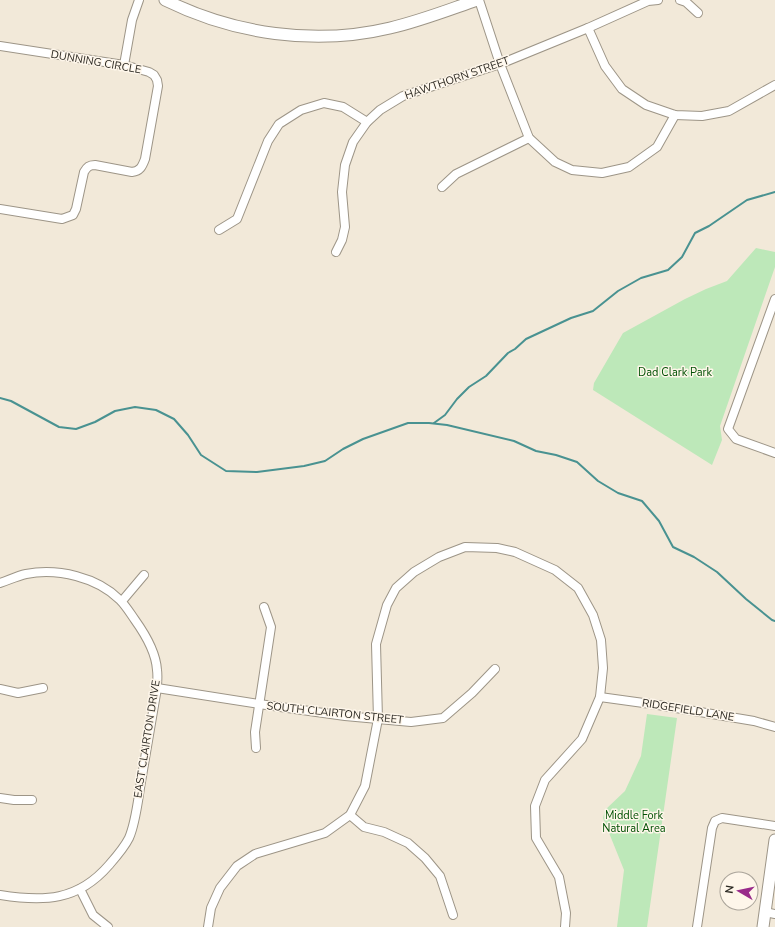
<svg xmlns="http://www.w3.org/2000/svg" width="775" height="927" viewBox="0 0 775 927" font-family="'Nunito Sans',sans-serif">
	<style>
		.green { fill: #bde8b9 }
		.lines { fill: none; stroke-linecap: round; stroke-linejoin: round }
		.stream { stroke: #499291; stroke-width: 2 }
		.street-casing { stroke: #9d9587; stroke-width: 10 }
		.secondary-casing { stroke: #9d9587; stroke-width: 13 }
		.street { stroke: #fff; stroke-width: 8 }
		.secondary { stroke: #fff; stroke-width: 11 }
		.labels { text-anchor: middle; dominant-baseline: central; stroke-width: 3; stroke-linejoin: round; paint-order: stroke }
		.street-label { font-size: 11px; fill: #2b2822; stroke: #fef6ea }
		.park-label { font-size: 11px; fill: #005103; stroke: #fef6ea }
	</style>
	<rect width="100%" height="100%" fill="#f2e9d9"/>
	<g class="green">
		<path d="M756,248l19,4v15l-55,159 2,14 -10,25 -119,-75 1,-7 29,-50 62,-34 21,-10 21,-8z"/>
		<path d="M647,714l30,4 -30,209h-30l7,-57 -21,-52 2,-8 20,-19 16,-35z"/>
	</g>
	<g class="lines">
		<g class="stream">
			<path d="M0,398l11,3 48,26 17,2 19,-7 20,-11 20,-4 21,3 18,9 14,16 13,20 25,16 31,1 47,-6 21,-5 18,-12 20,-10 45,-16h21l18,2 67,16 22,10 20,4 21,7 21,19 20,12 24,8 17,20 14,26 21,10 23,15 29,27 26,21 3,1"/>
			<path d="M434,423l11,-8 12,-16 12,-12 17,-11 22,-23 7,-4 11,-10 45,-21 22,-7 25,-20 23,-13 27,-8 14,-13 13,-24 14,-7 38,-26 28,-8"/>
		</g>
		<defs>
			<g id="street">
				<path d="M479,0l21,64 29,74 26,24 17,8 30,3 27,-6 28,-20 18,-32"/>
				<path d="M680,0l6,2 12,11"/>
				<path d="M588,28l17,38 17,23 24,16 29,10 27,1 27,-5 46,-26"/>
				<path d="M0,46l124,19 25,7 5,3 3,5 1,6 -13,73c-3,8 -5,12 -13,13l-37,-7c-6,0 -8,2 -11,7l-8,37 -3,6 -11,4 -62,-10"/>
				<path d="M124,65l8,-45 7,-20"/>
				<path d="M442,187l14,-13 73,-36"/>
				<path d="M219,230l18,-11 31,-78 11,-17 22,-14 23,-7 19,4 24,15"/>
				<path d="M336,252l6,-12 3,-13 -3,-35 3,-27 8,-23 14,-20 13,-12 23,-14 97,-32 88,-36 60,-27 10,-1"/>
				<path d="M775,299l-47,130 8,10 39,14"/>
				<path d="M0,583c9,-3 17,-7 26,-9 32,-6 71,3 94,26 6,6 10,13 15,20 10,14 21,32 22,50 1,6 0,12 0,18 -5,31 -11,63 -16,94 -3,17 -5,40 -12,56 -5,10 -13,19 -20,27 -31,36 -65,37 -109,30"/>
				<path d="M122,601l22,-26"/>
				<path d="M157,688l102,16 86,12 66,6 32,-4 29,-25 23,-24"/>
				<path d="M0,689l18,4 25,-5"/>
				<path d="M600,697l58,8 96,16 21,6"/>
				<path d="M256,748l-1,-16 16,-105 -7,-20"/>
				<path d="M0,798l14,2h18"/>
				<path d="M350,815l14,12 20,5 24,11 17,15 15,18 13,39"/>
				<path d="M80,889l13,26 15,12"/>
				<path d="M765,912l10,2"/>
				<path d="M208,927l3,-19 9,-20 17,-22 18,-12 70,-21 25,-18 15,-29 13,-67 -2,-75 11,-39 9,-17 18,-16 25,-15 26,-10 32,1 18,4 40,18 23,18 15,27 8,25 2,28 -3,29 -18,42 -37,41 -10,26 1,32 23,39 7,36 -1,14"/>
				<path d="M697,927l15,-99 3,-7 7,-3 53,8"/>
			</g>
			<g id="secondary">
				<path d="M165,0c69,34 150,46 225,28 30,-7 58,-18 87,-28"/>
				<path d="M763,927l12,-87"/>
			</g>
		</defs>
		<use href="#street" class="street-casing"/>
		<use href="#secondary" class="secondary-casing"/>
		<use href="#street" class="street"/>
		<use href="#secondary" class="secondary"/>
	</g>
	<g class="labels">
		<g class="street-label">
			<text transform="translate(96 62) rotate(10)">DUNNING CIRCLE</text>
			<text transform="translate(457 78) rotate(-19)">HAWTHORN STREET</text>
			<text transform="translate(688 710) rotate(9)">RIDGEFIELD LANE</text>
			<text transform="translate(335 713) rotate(6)">SOUTH CLAIRTON STREET</text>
			<text transform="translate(147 739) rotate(-81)">EAST CLAIRTON DRIVE</text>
		</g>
		<g class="park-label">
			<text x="675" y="372">Dad Clark Park</text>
			<text x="634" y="815">Middle Fork<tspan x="634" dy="13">Natural Area</tspan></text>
		</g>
	</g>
	<g transform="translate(739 891) rotate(279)"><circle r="19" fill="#fef6ea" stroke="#aaa49a"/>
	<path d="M0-3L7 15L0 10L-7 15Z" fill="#992a8a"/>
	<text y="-6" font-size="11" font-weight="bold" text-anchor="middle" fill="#2b2822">N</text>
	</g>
</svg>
